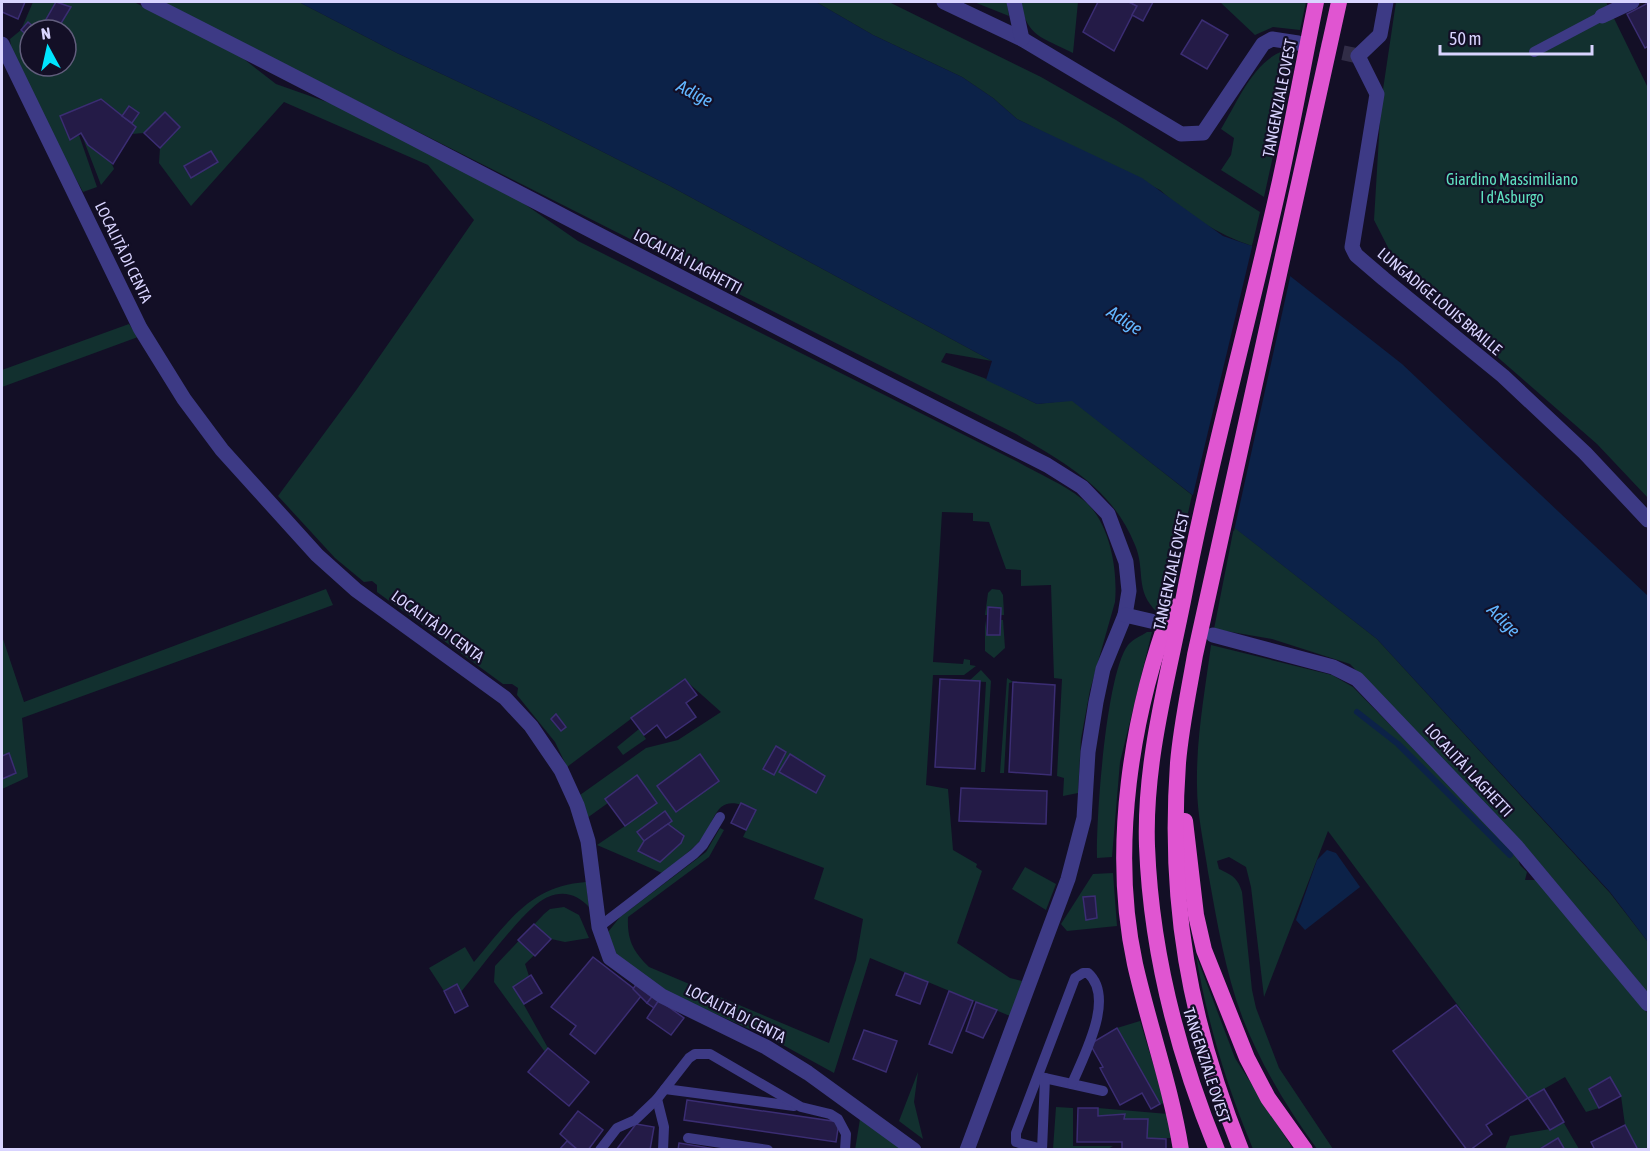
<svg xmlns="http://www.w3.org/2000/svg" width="1650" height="1151" viewBox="0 0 1650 1151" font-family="'Asap Condensed',sans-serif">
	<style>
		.green { fill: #12302f; fill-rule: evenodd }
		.water { fill: #0c2248 }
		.pier { fill: #130f26 }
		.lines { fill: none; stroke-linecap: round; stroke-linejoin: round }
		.stream { stroke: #0c2248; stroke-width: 6 }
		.building { fill: #241b47; stroke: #3b2d73; stroke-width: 1.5 }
		.minor-tunnel { stroke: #312d47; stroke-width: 15; stroke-dasharray: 15 8; stroke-linecap: butt }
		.service { stroke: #3d3a85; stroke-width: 10 }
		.minor { stroke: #3d3a85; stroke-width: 15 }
		.trunk { stroke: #e055d1; stroke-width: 16 }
		.labels { text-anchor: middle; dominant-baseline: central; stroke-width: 4.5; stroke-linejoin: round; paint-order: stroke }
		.street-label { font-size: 16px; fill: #d9d4ff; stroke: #130f26 }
		.park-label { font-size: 16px; fill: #5fe0c0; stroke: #130f26 }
		.water-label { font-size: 18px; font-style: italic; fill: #62b6ff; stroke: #130f26 }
	</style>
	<rect width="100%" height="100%" fill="#130f26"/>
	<g class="green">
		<path d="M33,2h101l106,54 36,28 68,24 169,88 65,45 440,221c21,12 45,22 64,37 28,21 36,71 33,103l-25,88 -9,49 -3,54 -15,3 1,-18 -7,-2 5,-97 -8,-1 -3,-93 -30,1v-16l-15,-1 -17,-47 -16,-1v-8l-31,-1 -9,150 30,2 1,-5 6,1v5l6,1 -12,9h-31l-7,110 22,4 5,61 24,14 -1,3 6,4 -25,72 53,35 12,3 -12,35 -140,-58 -36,115 -62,-34 -99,-44 -56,-39 -9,-24 12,-15 86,-65 14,-24 4,2 -15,27 -81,60c-1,23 5,34 21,50l180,76 27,-83 7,-41 -49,-20 10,-31 -81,-31 13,-27c-45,-21 -37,11 -58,33 -11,11 -24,20 -36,30l-65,-28 28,-19 -17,-23 -21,15 -7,-23 66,-47 32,-8 43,-28 -37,-33 -117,88 -12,-25 -38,-47 1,-7 -6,-4h-9l-126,-92v-7l-5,-4 -8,1 -29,-24 -57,-62 79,-107 117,-169 -46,-55 -144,-63 -93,104 -32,-43 1,-15 -16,-15 -13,1 4,-8 -34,-27 -41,17 10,24 9,-5 18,52 -14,5 -37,-69 -35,-76 -1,-8 11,-9zM30,30h36v36h-36z"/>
		<path d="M161,2h138l98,51 147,69 126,64 322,175 -46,-8 -5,9 43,16 53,26 35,-4 120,95 -11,50 -18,40 -6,27c-23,-22 -11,-41 -22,-67 -23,-57 -70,-82 -119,-111z"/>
		<path d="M816,2h73l152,75 75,43 144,92 -8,34c-35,-12 -65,-31 -92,-56l-143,-71 -24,-21 -31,-21 -89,-42z"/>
		<path d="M974,2h33l2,14z"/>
		<path d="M1020,2h58l-5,51c-31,-16 -45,-15 -53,-51z"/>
		<path d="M1220,2h86l-6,28 -27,-3 -18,8z"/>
		<path d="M1396,2h210l42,86v410l-51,-54 -196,-171 -27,-53 7,-117z"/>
		<path d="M1283,51l12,5 -31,141 -43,-27 10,-15 3,-17 -13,-9c16,-26 32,-67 62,-78z"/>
		<path d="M81,133c8,14 30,24 33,36l-13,16z"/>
		<path d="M129,324l9,13 -136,50v-17z"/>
		<path d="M1234,527l143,112 233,254 38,49v51l-120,-144 -178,-185 -78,-25 -58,-10z"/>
		<path d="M326,589l7,16 -311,113 6,59 -26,12v-153l22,66z"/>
		<path d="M992,589l8,1 3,5 1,20h-3v-7h-13v7h-3l3,-22z"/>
		<path d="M985,620l2,14 13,1 1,-15h2l2,28 -11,10 -9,-7z"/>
		<path d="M1147,632h5l-32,130 -8,95 -15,1c-1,-40 9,-184 31,-213 5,-6 13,-9 19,-13z"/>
		<path d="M1211,645l121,30 21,12 163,166 4,12 7,7 -2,8h11l72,81 40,53v135h-10l-13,-24 -4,-29 -11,-18 -21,11 10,19 -13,4 -21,-35 -21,12 35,60h-14l-7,-11 -20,11h-33l5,-13 40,-7 -222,-298 -64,166 -13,-110 -5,-20 -17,-10 -12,4 2,8c13,6 19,9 23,23l10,98 4,18 23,60 54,81h-16c-29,-40 -56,-84 -74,-130 -18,-47 -26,-98 -35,-147 -4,-29 -11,-57 -11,-86 -1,-47 8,-95 14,-141z"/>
		<path d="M981,670l10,11 -6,91h-4l5,-90 -17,-1z"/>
		<path d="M1007,678l6,4 -4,1 -5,90h-4z"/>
		<path d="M639,729l7,10 -23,16 -6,-8z"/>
		<path d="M1025,867l31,17 -10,26 -34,-21z"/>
		<path d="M1113,873l4,53 -50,5 -6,-7 32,-50z"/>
		<path d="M586,882l3,25c-11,-12 -25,-17 -41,-10 -22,8 -69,74 -87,95l-4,-8 -13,7 -15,-23 36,-21 9,15c34,-40 56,-76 112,-80z"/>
		<path d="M564,907l15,8 10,23 -24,4 -14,-3 -26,25 4,12 2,-1 11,18 -18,12 24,43 -3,4 -51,-70 1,-16 49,-52 6,-5z"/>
		<path d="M1196,955l39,103 58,91h-40c-26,-62 -46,-127 -57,-194z"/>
		<path d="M1140,1021l25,82 -5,1 -43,-76z"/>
		<path d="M918,1072l-4,30 9,37 -24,-18z"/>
		<path d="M1056,1107l17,1v38h40l-5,3h-55z"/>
		<path d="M1098,1108l70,6 5,24h-26v-19h-23v-5l-26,2z"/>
		<path d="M860,1119l43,31h-48z"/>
	</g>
	<g class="water">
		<path d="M299,2h517l57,33 89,42 31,21 24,21 125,59 81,58 29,10 150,118 246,232v346l-38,-50 -233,-253 -305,-238 -35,3 -51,-24 6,-19 -322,-175 -126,-64 -147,-69z"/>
		<path d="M1327,850l9,3 24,34 -55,43 -9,-10 21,-60z"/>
	</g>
	<path class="pier" d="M1253,243l38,30 -57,258 -42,-32z"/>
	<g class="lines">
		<path class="stream" d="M1357,712l41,32 112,111"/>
	</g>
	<g class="building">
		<path d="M2,2h23l-7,17 -16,-7z"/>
		<path d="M56,2l15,5 -14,23 -13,-7z"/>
		<path d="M1098,2h31l8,4 -23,45 -31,-19z"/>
		<path d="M1129,2h24l-10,19 -11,-6 5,-9z"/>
		<path d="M1648,3v43l-3,2 -18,-34z"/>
		<path d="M1202,20l26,15 -21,34 -26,-15z"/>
		<path d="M28,22l8,7 -6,1 -1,7 -8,-7z"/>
		<path d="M101,99l35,28 -23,37 -25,-19 -7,-12 -11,7 -10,-24z"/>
		<path d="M129,106l10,7 -7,10 -10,-7z"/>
		<path d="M165,112l15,15 -20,21 -16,-15z"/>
		<path d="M211,151l7,11 -27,16 -7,-12z"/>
		<path d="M988,607l13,1 -1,27h-13z"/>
		<path d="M685,679l12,16 -11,8 10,14 -30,21 -9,-13 -13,10 -13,-17z"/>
		<path d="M940,679l40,2 -5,88 -40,-2z"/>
		<path d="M1013,682l42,3 -4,90 -42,-3z"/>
		<path d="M556,714l10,13 -5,4 -10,-12z"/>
		<path d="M776,746l10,6 -12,23 -11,-6z"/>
		<path d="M9,753l7,20 -14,6v-23z"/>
		<path d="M700,754l19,27 -43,31 -19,-26z"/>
		<path d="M790,754l35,22 -9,17 -37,-21z"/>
		<path d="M637,775l20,28 -32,23 -20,-27z"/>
		<path d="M961,788l86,3 -1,33 -87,-3z"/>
		<path d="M741,803l15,7 -10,20 -15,-7z"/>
		<path d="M665,811l7,10 -28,20 -7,-9z"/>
		<path d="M668,824l16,12 -3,7 -21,19 -22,-11 6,-10z"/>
		<path d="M1095,896l2,22 -11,2 -3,-23z"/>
		<path d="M534,924l17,15 -16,17 -17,-16z"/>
		<path d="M593,957l49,38 -47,59 -25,-20 6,-8 -25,-19z"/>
		<path d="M905,973l23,9 -8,22 -24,-9z"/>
		<path d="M531,975l11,18 -18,11 -11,-17z"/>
		<path d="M637,983l17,11 -7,9 -14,-14z"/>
		<path d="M457,984l11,22 -13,7 -11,-22z"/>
		<path d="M949,991l24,10 -21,52 -23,-9z"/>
		<path d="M654,994l5,6 -5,8 -7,-5z"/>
		<path d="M659,1000l25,18 -13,17 -24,-17z"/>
		<path d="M976,1002l21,8 -14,28 -17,-7z"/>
		<path d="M1456,1005l72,93 -42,27 6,9 -22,16h-3l-74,-99z"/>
		<path d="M1117,1028l43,76 -9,5 -9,-16 -22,12 -20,-37 3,-1 -13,-23z"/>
		<path d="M864,1030l33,11 -11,31 -33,-13z"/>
		<path d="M548,1048l41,34 -20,24 -41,-34z"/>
		<path d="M1610,1077l11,19 -22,12 -10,-19z"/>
		<path d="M1544,1089l20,33 -14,8 -22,-32z"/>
		<path d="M687,1100l152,22 -3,20 -152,-22z"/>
		<path d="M1078,1108h20v8l27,-2 -1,5h24l-1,19 19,1v11h-44v-8h-45z"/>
		<path d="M578,1111l25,19 -15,20h-10l-18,-16z"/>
		<path d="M636,1124l18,3 -4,23h-34z"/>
		<path d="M1625,1125l13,25h-43l-4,-8z"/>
		<path d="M1558,1138l7,12h-27z"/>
		<path d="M567,1141l11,9h-19z"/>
		<path d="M679,1143l42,7h-43z"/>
	</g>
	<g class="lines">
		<path class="minor-tunnel" d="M1298,43l60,13"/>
		<g class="service">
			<path d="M1534,52l68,-36"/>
			<path d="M599,927l95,-73 9,-9 17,-28"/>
			<path d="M1040,1077l63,14"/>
			<path d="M665,1089l129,17"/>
			<path d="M657,1099l7,28 -1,23"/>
			<path d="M688,1138l80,12"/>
			<path d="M1042,1149l-26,-7v-9l59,-155 8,-5h5c28,25 -5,84 -16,111"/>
			<path d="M600,1150l17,-22 18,-8 22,-21 32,-41 6,-4h15l91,53 29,7 8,5 8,15 -1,16"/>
			<path d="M1042,1150l3,-72"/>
		</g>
		<g class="minor">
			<path d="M148,2c301,152 598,312 899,463l35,22 26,27 18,48 3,29 -4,24 -22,54 -7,33 -8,50 -4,66 -16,61 -101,271"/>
			<path d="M944,2l78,37 159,95 22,-1 60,-89 9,-5 26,4"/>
			<path d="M1014,2l8,37"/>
			<path d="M1386,2l-6,33 -22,21 19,38 -25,153 4,8 28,24 119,97 82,77 63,67"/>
			<path d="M1602,16l30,-14"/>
			<path d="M2,44l138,284 44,71 38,51 95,105 39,35 149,108 26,28 30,44 16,35 11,36 11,86 11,31 52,38 104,51 42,26 106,77"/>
			<path d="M1125,615l30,7"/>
			<path d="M1213,635l120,32 24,12 160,168 131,157"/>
		</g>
		<g class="trunk">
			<path d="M1172,606c-41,110 -62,243 -37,358 14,62 36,123 46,186"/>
			<path d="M1185,821l11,94 8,35 43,108 21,40 37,52"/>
			<path d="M1217,1150c-40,-98 -66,-198 -70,-304 -3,-82 20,-165 36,-245 27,-141 66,-280 97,-420 13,-60 24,-120 36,-179"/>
			<path d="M1241,1150c-52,-130 -73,-247 -63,-387 3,-36 11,-73 17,-108l144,-653"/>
		</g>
	</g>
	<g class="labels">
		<g class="street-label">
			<text transform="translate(1279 98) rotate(-79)">TANGENZIALE OVEST</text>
			<text transform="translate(124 252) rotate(64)">LOCALITÀ DI CENTA</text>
			<text transform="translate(688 261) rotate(28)">LOCALITÀ I LAGHETTI</text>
			<text transform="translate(1440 301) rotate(40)">LUNGADIGE LOUIS BRAILLE</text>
			<text transform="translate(1171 571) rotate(-78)">TANGENZIALE OVEST</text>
			<text transform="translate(438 626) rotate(36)">LOCALITÀ DI CENTA</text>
			<text transform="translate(1469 770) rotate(47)">LOCALITÀ I LAGHETTI</text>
			<text transform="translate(736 1013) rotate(27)">LOCALITÀ DI CENTA</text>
			<text transform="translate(1207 1065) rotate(72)">TANGENZIALE OVEST</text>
		</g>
		<g class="park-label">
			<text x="1512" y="179">Giardino Massimiliano<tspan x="1512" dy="18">I d'Asburgo</tspan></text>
		</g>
		<g class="water-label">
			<text transform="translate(695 93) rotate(27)">Adige</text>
			<text transform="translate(1125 320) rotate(33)">Adige</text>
			<text transform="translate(1504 620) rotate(45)">Adige</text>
		</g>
	</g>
	<rect width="1650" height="1151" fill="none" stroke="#d9d4ff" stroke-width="6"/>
	<g transform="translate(48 48) rotate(352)"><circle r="28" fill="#130f26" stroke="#625e7d" stroke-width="1.5"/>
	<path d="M0-4.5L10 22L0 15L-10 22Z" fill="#00e5ff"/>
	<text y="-9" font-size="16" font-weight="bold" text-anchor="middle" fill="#d9d4ff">N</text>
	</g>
	<path d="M1440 45v9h152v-9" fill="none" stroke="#d9d4ff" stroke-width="3"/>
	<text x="1449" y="45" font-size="18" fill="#d9d4ff" stroke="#130f26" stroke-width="4.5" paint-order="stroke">50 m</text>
</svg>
